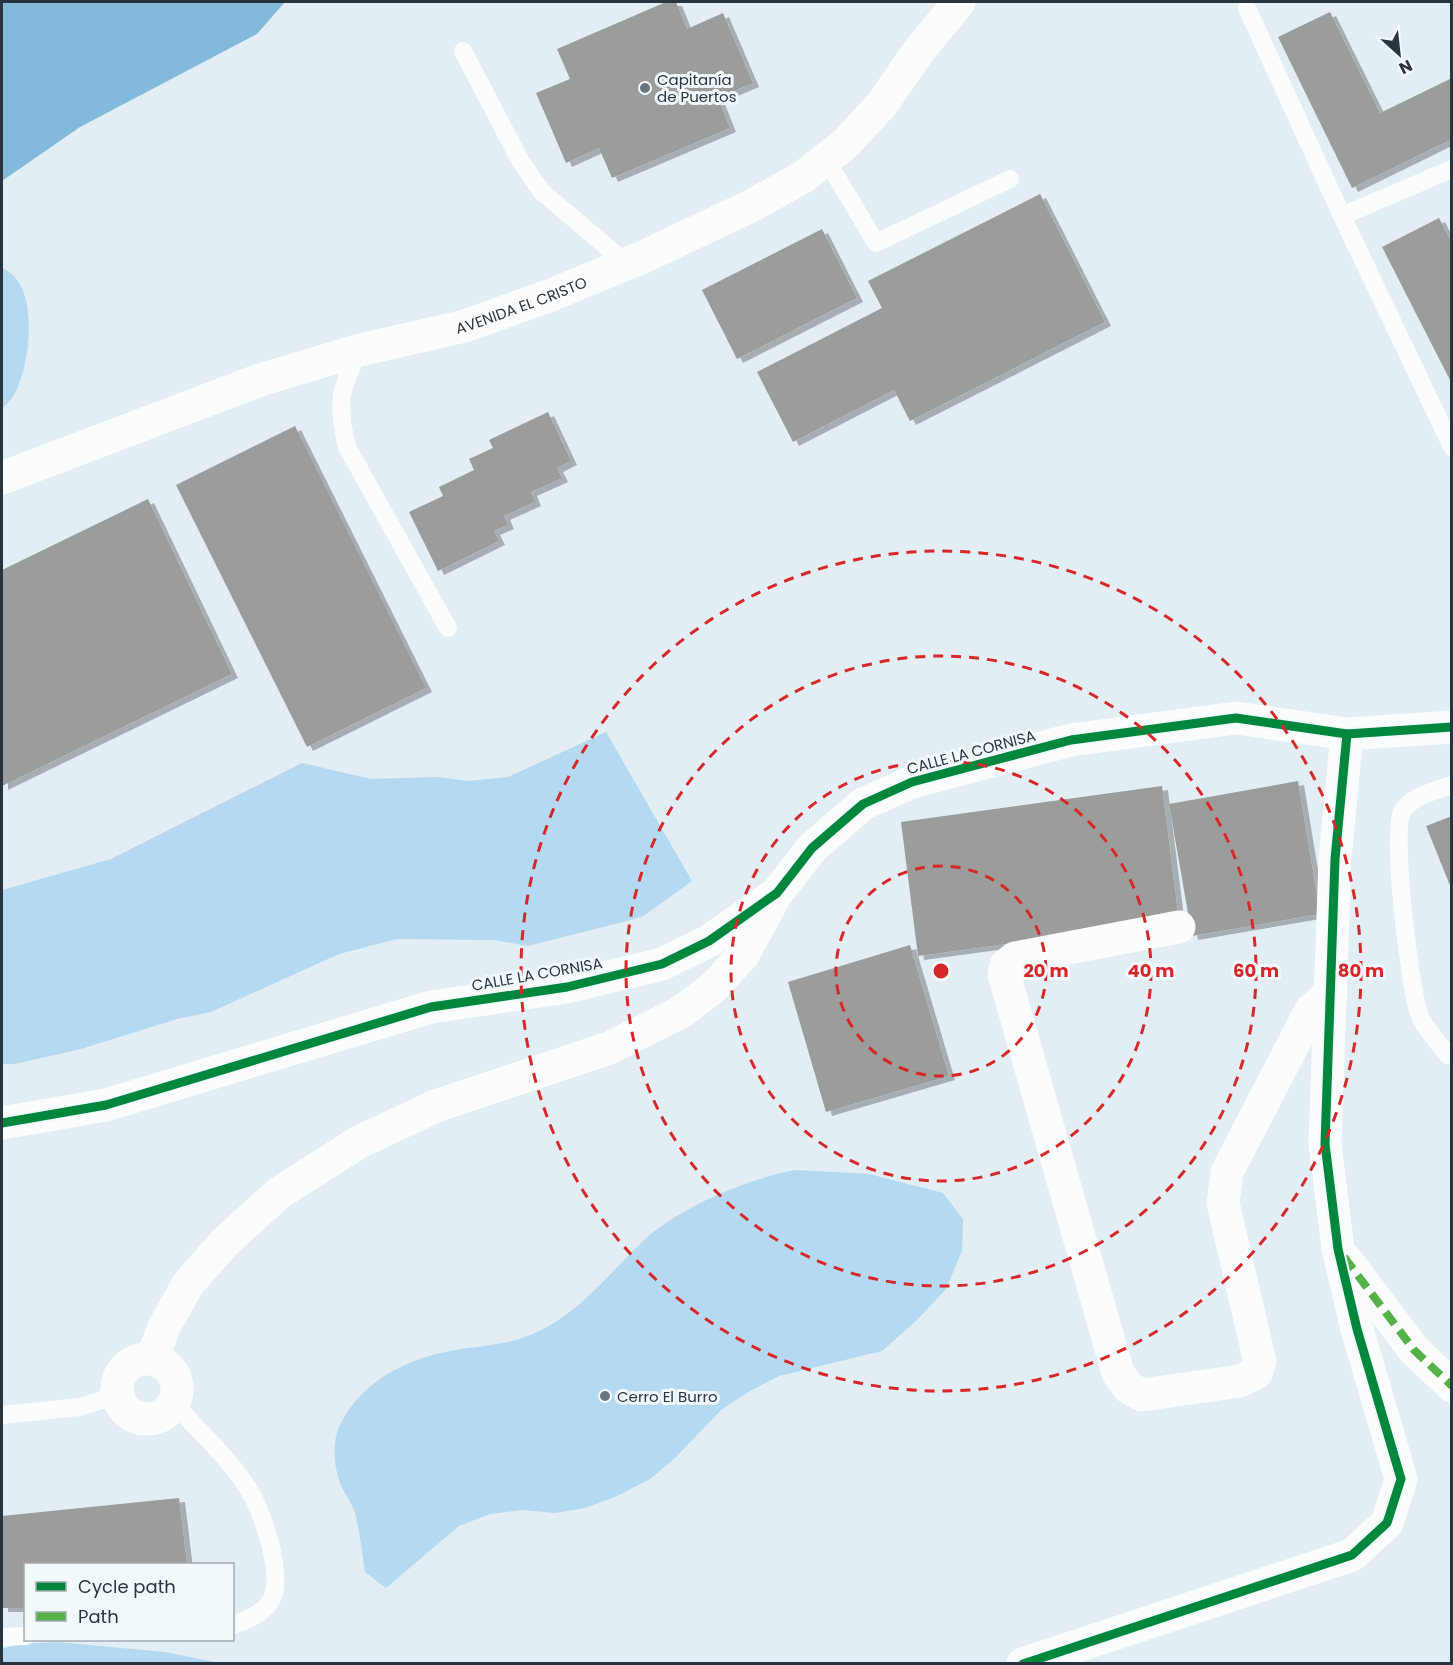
<svg xmlns="http://www.w3.org/2000/svg" width="1453" height="1665" viewBox="0 0 1453 1665" font-family="Poppins,sans-serif">
	<style>
		.green { fill: #b4d9f0 }
		.water { fill: #83badb }
		.building { fill: #9c9d9b; filter: url(#shadow) }
		.lines { fill: none; stroke-linecap: round; stroke-linejoin: round }
		.lane { stroke: #fbfcfd; stroke-width: 18 }
		.street { stroke: #fbfcfd; stroke-width: 33 }
		.quiet { stroke: #56b247; stroke-width: 8; stroke-dasharray: 15 8; stroke-linecap: butt }
		.cycleway-casing { stroke: #f2f9fd; stroke-width: 13 }
		.cycleway { stroke: #00873e; stroke-width: 9 }
		.ring { fill: none; stroke: #d62828; stroke-width: 3; stroke-dasharray: 10 8 }
		.poi-dot { fill: #69757e; stroke: #f2f9fd; stroke-width: 2 }
		.labels { text-anchor: middle; dominant-baseline: central; stroke-width: 6; stroke-linejoin: round; paint-order: stroke }
		.poi-label { font-size: 15px; fill: #28353e; stroke: #f2f9fd; text-anchor: start }
		.street-label { font-size: 15px; fill: #28353e; stroke: #f2f9fd }
		.centre { fill: #d62828; stroke: #f2f9fd; stroke-width: 3 }
		.ring-label { font-size: 18px; text-anchor: middle; font-weight: bold; fill: #d62828; stroke: #f2f9fd; stroke-width: 6; stroke-linejoin: round; paint-order: stroke }
	</style>
	<defs>
		<filter id="shadow"><feDropShadow dx="6" dy="4" stdDeviation="0" flood-color="#0004"/></filter>
	</defs>
	<rect width="100%" height="100%" fill="#e2edf4"/>
	<g class="green">
		<path d="M2,268c39,15 29,98 12,127 -3,5 -9,10 -12,14z"/>
		<path d="M606,732l86,149 -50,36 -114,29 -34,-6 -97,-1 -58,15 -128,58 -34,7 -96,30 -66,15h-13v-174l109,-31 191,-96 69,16 66,-2 32,4 39,-4z"/>
		<path d="M796,1170l73,4 74,19 20,26 -1,32 -16,38 -28,30 -36,32 -103,25 -29,15 -29,19 -46,48 -25,21 -33,17 -32,12 -30,5 -32,-3 -33,4 -31,12 -73,62 -21,-16c-3,-20 -5,-40 -10,-59 -3,-10 -10,-19 -14,-28 -8,-20 -10,-47 2,-66 26,-45 76,-65 126,-71 22,-3 45,-5 66,-15 41,-18 72,-56 103,-87 36,-37 108,-67 158,-76z"/>
		<path d="M57,1642l108,10 55,11 -218,1v-15l18,-5z"/>
	</g>
	<path class="water" d="M2,2h283l-28,32 -177,93 -78,54z"/>
	<g class="building">
		<path d="M666,2h10l11,27 36,-16 30,70 -35,15 12,30 -118,50 -13,-30 -33,15 -30,-70 34,-14 -13,-30z"/>
		<path d="M1330,12l50,101 72,-35v61l-100,49 -74,-151z"/>
		<path d="M1040,194l65,128 -195,99 -16,-31 -101,52 -36,-70 125,-64 -14,-27z"/>
		<path d="M1439,218l13,25v141l-70,-137z"/>
		<path d="M822,229l35,69 -120,61 -35,-69z"/>
		<path d="M548,412l23,49 -14,7 5,10 -31,14 4,10 -31,14 4,9 -14,6 5,10 -61,30 -29,-59 34,-16 -4,-9 35,-17 -5,-11 24,-11 -4,-8z"/>
		<path d="M295,426l131,262 -119,59 -131,-262z"/>
		<path d="M148,499l84,175 -230,112v-216z"/>
		<path d="M1298,781l22,133 -128,22 -23,-132z"/>
		<path d="M1162,786l17,135 -261,35 -17,-134z"/>
		<path d="M1452,816v72h-1l-25,-62z"/>
		<path d="M910,945l39,131 -123,36 -38,-130z"/>
		<path d="M179,1498l8,66h-161v44h-24v-92z"/>
	</g>
	<g class="lines">
		<g class="lane">
			<path d="M1247,8l95,208 110,231"/>
			<path d="M463,51l58,111 21,30 84,71"/>
			<path d="M826,159l50,84 134,-64"/>
			<path d="M1342,216l110,-47"/>
			<path d="M360,350c-20,40 -24,52 -13,97l101,181"/>
			<path d="M1452,785c-17,6 -38,10 -49,25 -13,18 7,178 16,204 5,14 20,29 29,41l4,1"/>
			<path d="M174,1404c27,29 61,59 80,95 11,23 26,68 20,94 -5,18 -25,27 -42,32"/>
			<path d="M2,1415l78,-8 37,-12"/>
			<path d="M2,1637l24,-1"/>
		</g>
		<g class="street">
			<path id="s1" d="M2,478l258,-98 100,-30 105,-24 86,-31 92,-38 108,-51 52,-29 42,-33 37,-40 36,-52 41,-50"/>
			<path d="M1179,927l-164,31 -9,7 -2,9 114,399 11,15 13,7 98,-14 16,-8 4,-11 -37,-159 4,-31 84,-162 20,-17"/>
			<path d="M2,1123l104,-18 325,-98 136,-20 95,-23 47,-23 68,-48 35,-45 51,-44 49,-22 159,-42 165,-22 111,16 105,-7"/>
			<path d="M1347,1261l67,89 38,36"/>
			<circle cx="147" cy="1389" r="30"/>
			<path d="M152,1359l12,-32 24,-43 37,-42 54,-49 80,-51 77,-36 173,-58 72,-36 33,-25 29,-32 30,-55"/>
			<path d="M1023,1664l329,-109 35,-32 14,-44 -44,-150 -19,-80 -13,-105 10,-285 12,-125"/>
		</g>
		<path class="quiet" d="M1344,1257l70,93 38,36"/>
		<defs>
			<g id="cycleway">
				<path d="M2,1123l104,-18 325,-98 136,-20 95,-23 47,-23 68,-48 35,-45 51,-44 49,-22 159,-42 165,-22 111,16 105,-7"/>
				<path d="M1023,1664l329,-109 35,-32 14,-44 -44,-150 -19,-80 -13,-105 10,-285 12,-125"/>
			</g>
		</defs>
		<use href="#cycleway" class="cycleway-casing"/>
		<use href="#cycleway" class="cycleway"/>
	</g>
	<g class="ring">
		<circle cx="941" cy="971" r="105"/>
		<circle cx="941" cy="971" r="210"/>
		<circle cx="941" cy="971" r="315"/>
		<circle cx="941" cy="971" r="420"/>
	</g>
	<g class="poi-dot">
		<circle cx="645" cy="88" r="6"/>
		<circle cx="605" cy="1396" r="6"/>
	</g>
	<g class="labels">
		<g class="poi-label">
			<text x="657" y="79">Capitanía<tspan x="657" dy="17">de Puertos</tspan></text>
			<text x="617" y="1396">Cerro El Burro</text>
		</g>
		<g class="street-label">
			<text stroke="none"><textPath href="#s1" startOffset="548">AVENIDA EL CRISTO</textPath></text>
			<text transform="translate(971 752) rotate(-15)">CALLE LA CORNISA</text>
			<text transform="translate(537 974) rotate(-10)">CALLE LA CORNISA</text>
		</g>
	</g>
	<circle cx="941" cy="971" r="9" class="centre"/>
	<g class="ring-label">
		<text x="1046" y="977">20 m</text>
		<text x="1151" y="977">40 m</text>
		<text x="1256" y="977">60 m</text>
		<text x="1361" y="977">80 m</text>
	</g>
	<rect width="1453" height="1665" fill="none" stroke="#28353e" stroke-width="6"/>
	<rect x="24" y="1563" width="210" height="78" fill="#f2f9fd" stroke="#a1abb1" stroke-width="1.5"/>
	<rect x="36" y="1582" width="30" height="9" fill="#00873e" stroke="#a1abb1" stroke-width="1.5"/>
	<text x="78" y="1593" font-size="18" fill="#28353e">Cycle path</text>
	<rect x="36" y="1612" width="30" height="9" fill="#56b247" stroke="#a1abb1" stroke-width="1.5"/>
	<text x="78" y="1623" font-size="18" fill="#28353e">Path</text>
	<g transform="translate(1399 54) rotate(153)" stroke="#f2f9fd" stroke-width="4.5" paint-order="stroke">
	<path d="M0-4.5L10 22L0 15L-10 22Z" fill="#28353e"/>
	<text y="-9" font-size="16" font-weight="bold" text-anchor="middle" fill="#28353e">N</text>
	</g>
</svg>
